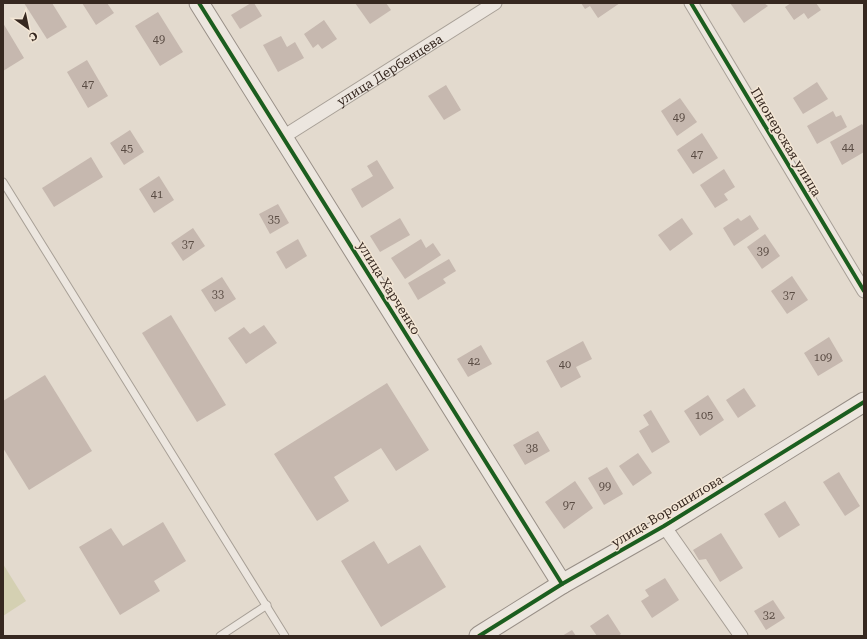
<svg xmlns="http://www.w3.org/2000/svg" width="867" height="639" viewBox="0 0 867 639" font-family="'Roboto Serif',serif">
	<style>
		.green { fill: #d4d0b2 }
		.building { fill: #c6b8af }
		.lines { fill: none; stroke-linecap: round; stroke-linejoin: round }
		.lane-casing { stroke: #a8a097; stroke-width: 9 }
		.street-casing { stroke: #a8a097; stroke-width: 15 }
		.secondary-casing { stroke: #988f87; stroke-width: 21 }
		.lane { stroke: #ece6df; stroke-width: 7 }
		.street { stroke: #ece6df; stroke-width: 13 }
		.secondary { stroke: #ece6df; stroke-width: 19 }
		.cycleway-casing { stroke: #f3e6d5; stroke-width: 6 }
		.cycleway { stroke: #1b5e20; stroke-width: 4 }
		.labels { text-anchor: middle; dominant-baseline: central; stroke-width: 3; stroke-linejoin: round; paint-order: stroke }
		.number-label { font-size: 11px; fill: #5a4c44 }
		.street-label { font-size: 13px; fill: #362820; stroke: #f3e6d5 }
	</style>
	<rect width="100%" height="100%" fill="#e3dace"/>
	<path class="green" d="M3,564l23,37 -23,15z"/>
	<g class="building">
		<path d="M24,3h28l15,24 -20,12z"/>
		<path d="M82,3h25l7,10 -18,12z"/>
		<path d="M251,3h3l8,13 -22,13 -9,-14z"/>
		<path d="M355,3h31l5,7 -21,14z"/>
		<path d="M581,3h39l-22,15 -8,-12 -5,3z"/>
		<path d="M730,3h34l4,3 -24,17z"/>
		<path d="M791,3h25l5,7 -13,9 -4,-6 -10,7 -9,-13z"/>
		<path d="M158,12l25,40 -23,14 -25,-40z"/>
		<path d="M324,20l13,19 -15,10 -4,-5 -5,4 -9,-14z"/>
		<path d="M3,23l21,35 -21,13z"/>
		<path d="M281,36l6,11 8,-5 9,16 -26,14 -15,-27z"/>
		<path d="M87,60l21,36 -20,12 -21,-36z"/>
		<path d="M817,82l11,17 -25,15 -10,-16z"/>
		<path d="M446,85l15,25 -17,10 -16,-24z"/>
		<path d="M680,98l17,24 -20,14 -16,-25z"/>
		<path d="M833,111l3,6 5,-2 6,12 -30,17 -10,-18z"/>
		<path d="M862,124l2,3v25l-22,13 -12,-23z"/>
		<path d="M130,130l14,22 -20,13 -14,-22z"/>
		<path d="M702,133l16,25 -25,16 -16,-24z"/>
		<path d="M91,157l12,20 -49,30 -12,-19z"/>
		<path d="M377,160l17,28 -32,20 -11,-19 22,-13 -6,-10z"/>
		<path d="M724,169l11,18 -11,7 4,6 -13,8 -15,-23z"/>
		<path d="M159,176l15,24 -20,13 -15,-24z"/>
		<path d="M278,204l11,19 -19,11 -11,-20z"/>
		<path d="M750,215l9,14 -25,17 -11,-18 15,-10 3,3z"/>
		<path d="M400,218l10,17 -30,17 -10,-16z"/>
		<path d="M682,218l11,16 -23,17 -12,-16z"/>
		<path d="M193,228l12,18 -22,15 -12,-18z"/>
		<path d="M765,234l15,22 -18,13 -15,-22z"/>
		<path d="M298,239l9,17 -21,13 -10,-17z"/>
		<path d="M421,239l5,9 7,-5 8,12 -36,24 -14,-21z"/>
		<path d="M449,259l7,12 -13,8 3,4 -28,17 -10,-17z"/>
		<path d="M792,276l16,24 -21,14 -16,-23z"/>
		<path d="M222,277l14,22 -21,13 -14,-22z"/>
		<path d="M171,315l55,90 -29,17 -55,-89z"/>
		<path d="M264,325l13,18 -31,21 -18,-26 16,-11 6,7z"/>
		<path d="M829,337l14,24 -25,15 -14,-23z"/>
		<path d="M583,341l9,18 -16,8 5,10 -20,11 -15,-27z"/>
		<path d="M481,345l11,19 -24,13 -11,-18z"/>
		<path d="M45,375l47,76 -63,39 -26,-42v-47z"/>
		<path d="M387,383l42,67 -33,21 -15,-23 -47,29 15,24 -32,20 -43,-67z"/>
		<path d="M744,388l12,18 -18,12 -12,-18z"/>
		<path d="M708,395l16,25 -24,16 -16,-25z"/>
		<path d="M651,410l19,32 -18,11 -13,-22 10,-6 -6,-10z"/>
		<path d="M538,431l12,20 -25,14 -12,-20z"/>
		<path d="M638,453l14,20 -19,13 -14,-20z"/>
		<path d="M607,467l16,27 -19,11 -16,-27z"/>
		<path d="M839,472l21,34 -15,10 -22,-34z"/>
		<path d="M575,481l18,27 -29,21 -19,-27z"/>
		<path d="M785,501l15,24 -21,13 -15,-24z"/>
		<path d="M163,522l23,39 -32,20 6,10 -40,24 -41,-68 32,-19 12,18z"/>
		<path d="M721,533l22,35 -23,14 -14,-23 -7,1 -6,-10z"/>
		<path d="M374,541l14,23 32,-19 26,42 -65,40 -40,-66z"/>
		<path d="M665,578l14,22 -27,18 -11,-17 8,-5 -4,-6z"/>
		<path d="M773,600l12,18 -19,12 -12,-19z"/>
		<path d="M608,614l13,20 -3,2h-21l-7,-10z"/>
		<path d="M572,630l4,6h-14z"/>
	</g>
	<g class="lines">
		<defs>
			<g id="lane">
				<path d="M3,182l282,454"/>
				<path d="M220,636l47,-31"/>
			</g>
			<g id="street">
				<path d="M691,3l173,288"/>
				<path id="s1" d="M283,137l212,-134"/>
				<path d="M664,526l77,110"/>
			</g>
			<g id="secondary">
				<path d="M199,3l363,581"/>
				<path d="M479,636l83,-52 102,-58 200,-124"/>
			</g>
		</defs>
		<use href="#lane" class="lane-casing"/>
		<use href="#street" class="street-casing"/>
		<use href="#secondary" class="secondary-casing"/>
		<use href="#lane" class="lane"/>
		<use href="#street" class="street"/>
		<use href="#secondary" class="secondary"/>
		<defs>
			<g id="cycleway">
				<path d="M199,3l363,581"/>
				<path d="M691,3l173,288"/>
				<path d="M479,636l83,-52 102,-58 200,-124"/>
			</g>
		</defs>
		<use href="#cycleway" class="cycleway-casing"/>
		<use href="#cycleway" class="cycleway"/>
	</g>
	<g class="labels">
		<g class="number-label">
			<text x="159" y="39">49</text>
			<text x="88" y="84">47</text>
			<text x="679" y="117">49</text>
			<text x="848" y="147">44</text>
			<text x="127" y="148">45</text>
			<text x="697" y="154">47</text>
			<text x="157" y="194">41</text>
			<text x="274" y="219">35</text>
			<text x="188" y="244">37</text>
			<text x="763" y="251">39</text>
			<text x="218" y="294">33</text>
			<text x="789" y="295">37</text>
			<text x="823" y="357">109</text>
			<text x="474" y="361">42</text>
			<text x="565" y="364">40</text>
			<text x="704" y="415">105</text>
			<text x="532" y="448">38</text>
			<text x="605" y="486">99</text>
			<text x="569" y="505">97</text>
			<text x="769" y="615">32</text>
		</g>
		<g class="street-label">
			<text stroke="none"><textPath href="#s1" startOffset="126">улица Дербенцева</textPath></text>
			<text transform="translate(786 142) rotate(59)">Пионерская улица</text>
			<text transform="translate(389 288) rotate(58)">улица Харченко</text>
			<text transform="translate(667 511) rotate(-31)">улица Ворошилова</text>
		</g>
	</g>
	<rect width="867" height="639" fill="none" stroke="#362820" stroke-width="8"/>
	<g transform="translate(28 28) rotate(147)" stroke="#f3e6d5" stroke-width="3" paint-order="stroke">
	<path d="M0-3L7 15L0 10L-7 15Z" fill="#362820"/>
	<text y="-6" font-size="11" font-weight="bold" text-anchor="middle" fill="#362820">С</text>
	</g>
</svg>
